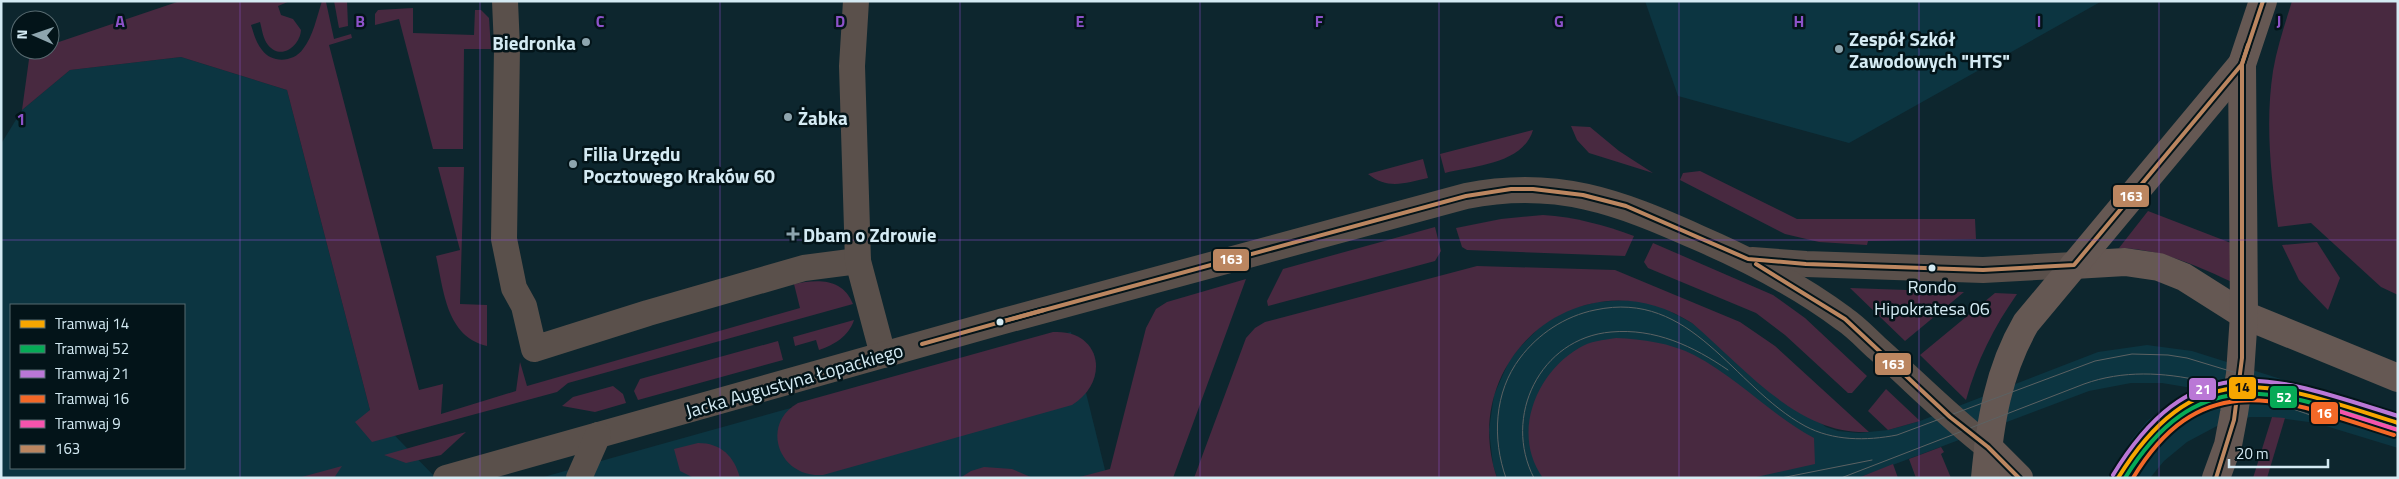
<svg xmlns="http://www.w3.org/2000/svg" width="2399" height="479" viewBox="0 0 2399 479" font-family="'Titillium Web',sans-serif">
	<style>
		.built { fill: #0c3541; fill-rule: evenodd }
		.green { fill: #482940 }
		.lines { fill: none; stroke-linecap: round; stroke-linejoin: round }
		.street { stroke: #5a504b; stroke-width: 26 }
		.secondary { stroke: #655853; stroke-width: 28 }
		.tram { stroke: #5c6263; stroke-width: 1 }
		.bus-1-casing { stroke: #031419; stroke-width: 8 }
		.bus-1 { stroke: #bb8660; stroke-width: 4 }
		.tram-1-casing { stroke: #031419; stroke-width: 8 }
		.tram-2-casing { stroke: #031419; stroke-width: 8 }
		.tram-3-casing { stroke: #031419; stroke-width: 8 }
		.tram-4-casing { stroke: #031419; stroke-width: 8 }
		.tram-5-casing { stroke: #031419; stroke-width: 8 }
		.tram-1 { stroke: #f7a600; stroke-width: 4 }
		.tram-2 { stroke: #06aa56; stroke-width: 4 }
		.tram-3 { stroke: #ba77d6; stroke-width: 4 }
		.tram-4 { stroke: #f36827; stroke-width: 4 }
		.tram-5 { stroke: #f653ac; stroke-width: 4 }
		.grid { fill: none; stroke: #8d52c9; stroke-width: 1; stroke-opacity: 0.55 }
		.poi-dot { fill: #8ea5ae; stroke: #031419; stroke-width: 2 }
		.bus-dot { fill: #d4eaf3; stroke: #031419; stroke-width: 2 }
		.labels { text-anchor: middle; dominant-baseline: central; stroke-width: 5; stroke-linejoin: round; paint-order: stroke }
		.bus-label { font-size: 18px; fill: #d4eaf3; stroke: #031419 }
		.poi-label { font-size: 19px; font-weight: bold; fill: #d4eaf3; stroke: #031419; text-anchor: start }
		.street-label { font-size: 19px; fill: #d4eaf3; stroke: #031419 }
		.grid-label { font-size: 16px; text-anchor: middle; font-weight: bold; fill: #8d52c9; stroke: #031419; stroke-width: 5; stroke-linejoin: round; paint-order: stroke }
		.line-badge { stroke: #031419; stroke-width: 2 }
		.badge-label { font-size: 14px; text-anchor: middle; font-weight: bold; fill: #fff }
		.pale-badge-label { font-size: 14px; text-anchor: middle; font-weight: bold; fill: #111 }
	</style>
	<rect width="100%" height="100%" fill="#0d262e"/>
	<g class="built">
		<path d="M1645,1h457l-253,142 -171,-47z"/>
		<path d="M181,57l106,33 83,320 66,68h-435v-334l21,-34 48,-40zM11,305h173v163h-173z"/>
		<path d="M1626,300l14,1 24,7 28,15 134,104 12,4 21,2 29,-3 32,-9 178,-69 49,-7 45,6 206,65v32l-82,-25 -44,-6h-22l-33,9 -30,16 -23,19 -14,17h-43l25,-39 15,-18 24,-19 27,-13 -36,-6h-31l-42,8 -231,87h-361l-4,-13 -4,-35 5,-35 15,-34 10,-13 23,-23 27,-16 28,-7z"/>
		<path d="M1071,332l36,146h-567l491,-137z"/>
	</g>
	<g class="green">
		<path d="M180,1h110l-12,5 3,9 12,4 8,11c-1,16 -20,31 -33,15 -5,-6 -6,-16 -8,-23l-9,3c3,9 5,18 11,25 10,14 32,12 41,-1 10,-12 14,-33 19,-48l4,1 8,37 17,-5 1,4 -23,7 90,345 24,-6 -2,30 75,-23 4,-29 7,24 273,-78 -6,-24c23,-5 49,-6 59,20l-285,79 -11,9 -185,50 -17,-20 15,-12 -83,-320 -106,-33 -111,13 -48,40 8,-58 20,-2v-5z"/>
		<path d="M334,1h13l1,25 -9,2z"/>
		<path d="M2292,1h105l1,294 -17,-8 -70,-64 -33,4c-7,-51 -13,-104 -5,-156 4,-24 12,-47 19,-70z"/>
		<path d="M413,8v25l61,2 1,-25h6l8,8 2,31h-27l-1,100h-30l-34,-130 -24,6v-11l3,-4z"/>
		<path d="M1571,126l19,1 29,24 34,22 -64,-20 -12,-13z"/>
		<path d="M1533,130c-10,34 -59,36 -88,43l-5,-19z"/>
		<path d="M1423,159l5,19c-23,5 -40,12 -60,-4z"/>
		<path d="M438,167h26l-4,137 27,1v41c-41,-10 -43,-55 -51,-90l24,-6z"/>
		<path d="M1700,171l97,48h178l1,20 -108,2 -1,4 -48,-3 -34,-8 -105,-54 3,-7z"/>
		<path d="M2148,211l83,32 1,39c-37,-17 -72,-33 -113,-34z"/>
		<path d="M1543,215c32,2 61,10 91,21l-9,20 -158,-6 -5,-3 -6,-19 45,-9z"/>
		<path d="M1435,227l6,24 -6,10 -167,45 -1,-5 16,-32z"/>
		<path d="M2317,242l23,36 -12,32 -29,-30 -17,-35z"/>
		<path d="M1653,243l120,52 32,23 62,58 -15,17h-4l-63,-58 -29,-22 -108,-45 -4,-6z"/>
		<path d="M1477,266l138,4 125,52 35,24 94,86c-72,3 -125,-65 -177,-109 -108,-70 -236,34 -195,155h-303l52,-140 9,-10 10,-6z"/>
		<path d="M1246,279l-73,199h-97l34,-9 36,-141 10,-19 11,-7z"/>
		<path d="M1850,288l114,4 -59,49z"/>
		<path d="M1995,293l22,1c-23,33 -40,66 -51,106l-46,-45z"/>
		<path d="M854,320c-5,16 -20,25 -35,30l-3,-10 -21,6 -2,-9z"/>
		<path d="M1053,332c48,-3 58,49 19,73l-249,70c-45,3 -63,-51 -25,-72z"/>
		<path d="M1616,338c27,1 54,5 78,17 44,23 77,60 120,83l1,26 -63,14h-209c-32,-44 -7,-105 36,-130 11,-7 24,-8 37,-10z"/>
		<path d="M778,341l5,19 -145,40 -4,-9 6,-12z"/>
		<path d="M613,386l10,8 3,9 -31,9 -33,-6 11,-9z"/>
		<path d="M1886,389l34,32 -32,9 -20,-19z"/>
		<path d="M2272,417l13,1 -18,60h-14z"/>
		<path d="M466,432l-25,23 -35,8 -22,-8z"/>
		<path d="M698,443c23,0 36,13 42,35h-46l-14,-7 -6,-22z"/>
		<path d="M1941,447l3,5 -3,2 10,24h-35l-7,-19z"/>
		<path d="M1893,464l5,14h-40z"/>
		<path d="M342,466l-8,12h-36z"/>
		<path d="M984,467l28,2 21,9h-73l11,-7z"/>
	</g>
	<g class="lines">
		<g class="street">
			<path d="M505,1l2,47 -3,191 10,49 10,18 10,43 114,-36 156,-45 54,-7"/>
			<path d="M856,1l-4,65 6,195 25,94"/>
			<path d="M1752,260l54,4 177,6 91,-5"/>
			<path d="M446,478l554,-156 466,-126c90,-18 153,6 233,42 51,22 101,48 145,81 12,8 23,20 34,30 37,33 71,68 110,98"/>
			<path d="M579,478l19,-43"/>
		</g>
		<g class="secondary">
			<path d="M2074,265l51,-3 34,5 25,10 60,38 154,63"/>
			<path d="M1988,447l31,31"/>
			<path d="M1985,478c5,-55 13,-107 41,-155l216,-259"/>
			<path d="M2216,478l12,-33 6,-32 6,-39 4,-59 -2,-251 21,-63"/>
		</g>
		<g class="tram">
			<path d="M1506,478c-14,-39 -12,-86 14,-120 18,-24 45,-42 75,-48 97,-21 137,76 210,116 28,15 61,15 92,9l198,-74 37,-7 36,1 19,3 119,36"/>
			<path d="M1534,478c-32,-61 6,-140 77,-146 44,-4 82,14 117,38"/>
			<path d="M1781,478l91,-18"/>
			<path d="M1841,478l243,-94c78,-28 161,9 235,34"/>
		</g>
		<defs>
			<g id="bus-1">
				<path d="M1756,264l89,55 105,98 38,30 31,31"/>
				<path d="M1000,322l466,-126 45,-7h22l50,6 43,11 122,53 58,5 177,6 91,-5 168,-201 21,-63"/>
				<path d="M922,344l122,-34"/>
				<path d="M2216,478l18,-58 8,-62v-294l6,-19"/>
			</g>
		</defs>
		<use href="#bus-1" class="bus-1-casing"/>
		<use href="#bus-1" class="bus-1"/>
		<defs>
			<path id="tram-1" d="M2118,478c80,-130 159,-93 280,-55"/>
			<path id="tram-2" d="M2125,478c76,-123 158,-85 271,-49"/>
			<path id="tram-3" d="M2113,475c81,-133 161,-98 285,-59"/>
			<path id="tram-4" d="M2133,478c71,-117 155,-76 261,-43"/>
			<path id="tram-5" d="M2323,406l75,24"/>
		</defs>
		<use href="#tram-1" class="tram-1-casing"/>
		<use href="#tram-2" class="tram-2-casing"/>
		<use href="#tram-3" class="tram-3-casing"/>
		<use href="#tram-4" class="tram-4-casing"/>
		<use href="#tram-5" class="tram-5-casing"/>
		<use href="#tram-1" class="tram-1"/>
		<use href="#tram-2" class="tram-2"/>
		<use href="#tram-3" class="tram-3"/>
		<use href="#tram-4" class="tram-4"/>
		<use href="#tram-5" class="tram-5"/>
	</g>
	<path class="grid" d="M240,1v477M480,1v477M720,1v477M960,1v477M1200,1v477M1439,1v477M1679,1v477M1919,1v477M2159,1v477M1,240h2397"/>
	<g class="poi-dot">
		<circle cx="586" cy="42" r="5"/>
		<circle cx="1839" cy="49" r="5"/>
		<circle cx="788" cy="117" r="5"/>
		<circle cx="573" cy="164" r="5"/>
		<path d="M790.5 226.5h5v5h5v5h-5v5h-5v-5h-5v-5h5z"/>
	</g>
	<g class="bus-dot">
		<circle cx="1932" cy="268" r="4.5"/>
		<circle cx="1000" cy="322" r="4.5"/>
	</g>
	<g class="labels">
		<g class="bus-label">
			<text x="1932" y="286">Rondo<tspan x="1932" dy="22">Hipokratesa 06</tspan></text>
		</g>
		<g class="poi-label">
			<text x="1849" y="38">Zespół Szkół<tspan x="1849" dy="22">Zawodowych "HTS"</tspan></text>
			<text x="576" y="42" text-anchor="end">Biedronka</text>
			<text x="798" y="117">Żabka</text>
			<text x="583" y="153">Filia Urzędu<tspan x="583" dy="22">Pocztowego Kraków 60</tspan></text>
			<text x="803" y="234">Dbam o Zdrowie</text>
		</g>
		<g class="street-label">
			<text transform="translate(794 380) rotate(-16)">Jacka Augustyna Łopackiego</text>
		</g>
	</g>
	<g class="grid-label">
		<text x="120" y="27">A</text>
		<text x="360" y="27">B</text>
		<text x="600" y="27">C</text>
		<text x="840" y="27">D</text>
		<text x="1080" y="27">E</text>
		<text x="1319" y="27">F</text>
		<text x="1559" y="27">G</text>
		<text x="1799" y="27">H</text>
		<text x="2039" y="27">I</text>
		<text x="2279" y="27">J</text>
		<text x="21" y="125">1</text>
	</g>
	<g class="line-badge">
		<rect x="2112" y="184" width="38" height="24" rx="5" fill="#bb8660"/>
		<rect x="1212" y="248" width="38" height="24" rx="5" fill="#bb8660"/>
		<rect x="1874" y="352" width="38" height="24" rx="5" fill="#bb8660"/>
		<rect x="2228" y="376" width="29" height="24" rx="5" fill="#f7a600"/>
		<rect x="2188" y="377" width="29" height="24" rx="5" fill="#ba77d6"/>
		<rect x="2269" y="385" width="29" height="24" rx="5" fill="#06aa56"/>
		<rect x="2310" y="401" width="29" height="24" rx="5" fill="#f36827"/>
	</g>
	<g class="badge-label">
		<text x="2131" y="201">163</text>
		<text x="1231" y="264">163</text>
		<text x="1893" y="369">163</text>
		<text x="2203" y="394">21</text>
		<text x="2284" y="402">52</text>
		<text x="2324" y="418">16</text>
	</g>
	<g class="pale-badge-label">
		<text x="2242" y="392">14</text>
	</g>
	<rect width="2399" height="479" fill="none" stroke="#d4eaf3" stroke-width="5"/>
	<rect x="10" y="304" width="175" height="165" fill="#031419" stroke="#576a70"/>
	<rect x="20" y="320" width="25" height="8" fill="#f7a600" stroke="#576a70"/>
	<text x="55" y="329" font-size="15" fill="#d4eaf3">Tramwaj 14</text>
	<rect x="20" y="345" width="25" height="8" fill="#06aa56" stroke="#576a70"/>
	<text x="55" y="354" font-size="15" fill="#d4eaf3">Tramwaj 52</text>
	<rect x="20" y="370" width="25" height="8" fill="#ba77d6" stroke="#576a70"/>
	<text x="55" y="379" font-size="15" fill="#d4eaf3">Tramwaj 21</text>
	<rect x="20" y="395" width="25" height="8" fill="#f36827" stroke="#576a70"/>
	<text x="55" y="404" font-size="15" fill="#d4eaf3">Tramwaj 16</text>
	<rect x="20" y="420" width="25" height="8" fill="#f653ac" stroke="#576a70"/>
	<text x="55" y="429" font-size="15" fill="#d4eaf3">Tramwaj 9</text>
	<rect x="20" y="445" width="25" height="8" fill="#bb8660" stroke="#576a70"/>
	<text x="55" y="454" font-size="15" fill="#d4eaf3">163</text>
	<g transform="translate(35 35) rotate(272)"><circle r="24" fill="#031419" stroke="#576a70"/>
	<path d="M0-4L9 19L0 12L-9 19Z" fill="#8ea5ae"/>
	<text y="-8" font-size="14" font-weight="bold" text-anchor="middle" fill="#d4eaf3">N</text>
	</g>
	<path d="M2229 459v8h99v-8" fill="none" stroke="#d4eaf3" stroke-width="2.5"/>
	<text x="2236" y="459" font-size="15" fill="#d4eaf3" stroke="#031419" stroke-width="4" paint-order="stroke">20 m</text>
</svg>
